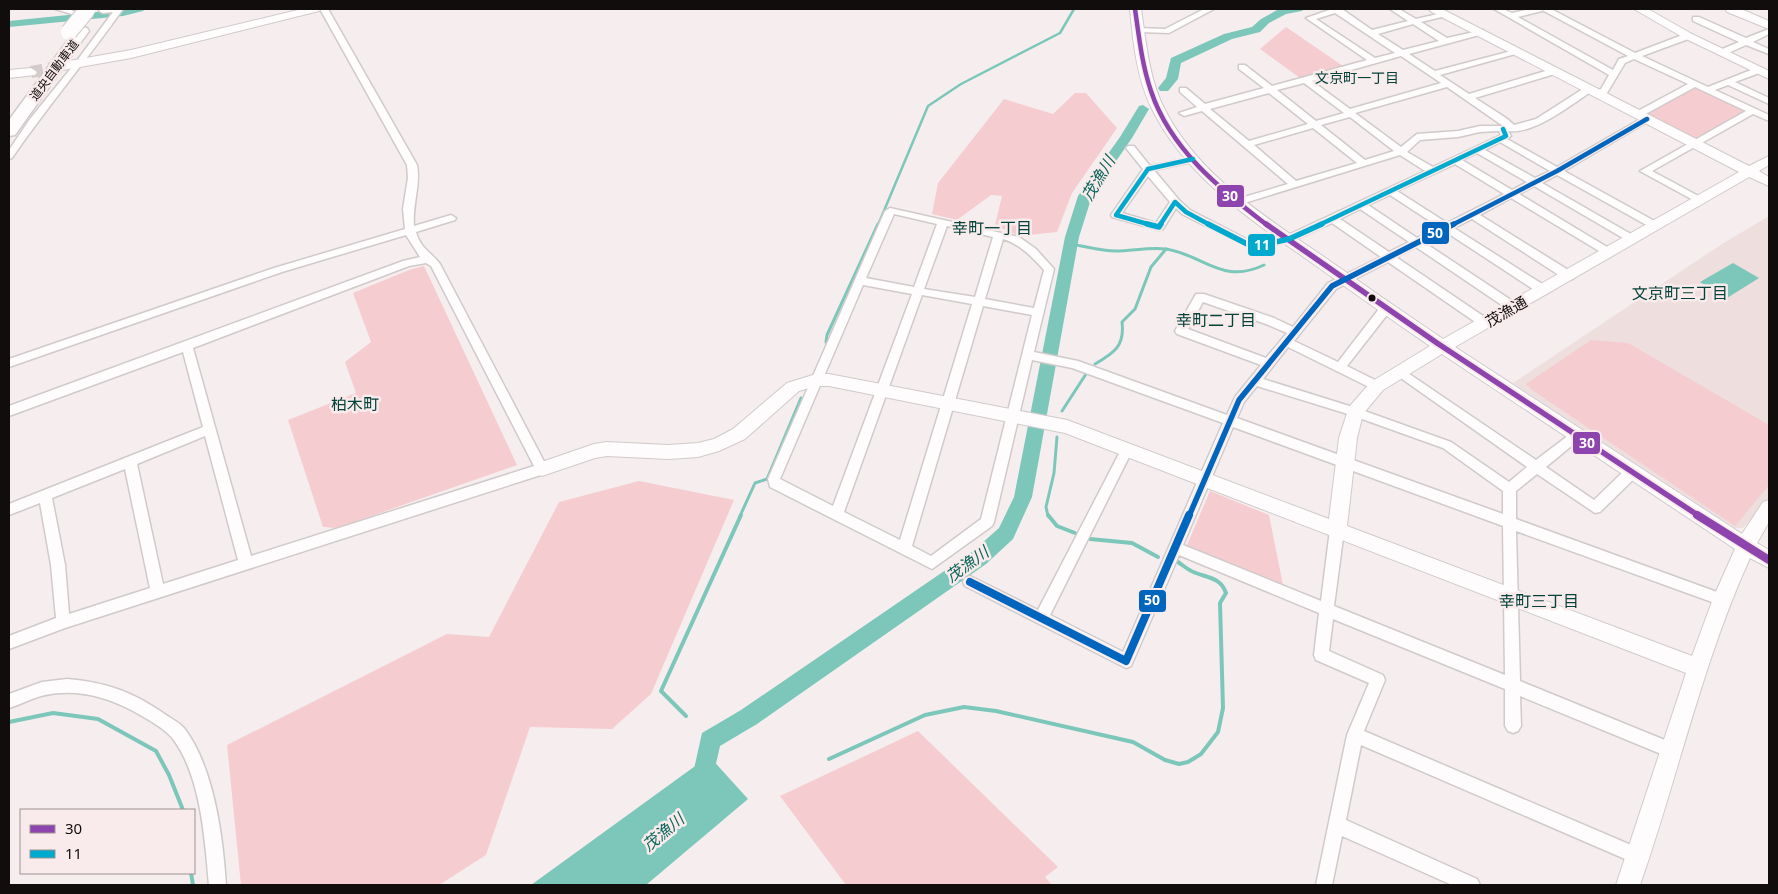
<svg xmlns="http://www.w3.org/2000/svg" width="1778" height="894" viewBox="0 0 1778 894" font-family="'Noto Sans','Noto Sans JP',sans-serif">
	<style>
		.built { fill: #eedede }
		.green { fill: #f5cccf }
		.water { fill: #7cc7ba }
		.lines { fill: none; stroke-linecap: round; stroke-linejoin: round }
		.stream-far2 { stroke: #7cc7ba; stroke-width: 2.5 }
		.stream-far1 { stroke: #7cc7ba; stroke-width: 3 }
		.stream { stroke: #7cc7ba; stroke-width: 4 }
		.river { fill: #7cc7ba; fill-rule: evenodd }
		.secondary-tunnel { stroke: #d4cccc; stroke-width: 12; stroke-dasharray: 12 6; stroke-linecap: butt }
		.street-casing { stroke: #d1caca; stroke-width: 3 }
		.secondary-casing { stroke: #d1caca; stroke-width: 2 }
		.primary-casing { stroke: #d1caca; stroke-width: 2 }
		.highway-casing { stroke: #d1caca; stroke-width: 3 }
		.street { fill: #fefcfc; fill-rule: evenodd }
		.secondary { fill: #fefcfc; fill-rule: evenodd }
		.primary { fill: #fefcfc; fill-rule: evenodd }
		.highway { fill: #fefcfc; fill-rule: evenodd }
		.highway-bridge-casing { stroke: #d1caca; stroke-width: 18; stroke-linecap: butt }
		.highway-bridge { stroke: #fefcfc; stroke-width: 16 }
		.bus-1-far2-casing { stroke: #f9ebeb; stroke-width: 7 }
		.bus-1-far1-casing { stroke: #f9ebeb; stroke-width: 9 }
		.bus-1-casing { stroke: #f9ebeb; stroke-width: 11 }
		.bus-2-far1-casing { stroke: #f9ebeb; stroke-width: 7 }
		.bus-2-casing { stroke: #f9ebeb; stroke-width: 9 }
		.bus-3-far2-casing { stroke: #f9ebeb; stroke-width: 7 }
		.bus-3-far1-casing { stroke: #f9ebeb; stroke-width: 9 }
		.bus-3-casing { stroke: #f9ebeb; stroke-width: 11 }
		.bus-1-far2 { stroke: #8e44ad; stroke-width: 4.5 }
		.bus-1-far1 { stroke: #8e44ad; stroke-width: 5.5 }
		.bus-1 { stroke: #8e44ad; stroke-width: 8 }
		.bus-2-far1 { stroke: #00a9ce; stroke-width: 4.5 }
		.bus-2 { stroke: #00a9ce; stroke-width: 5.5 }
		.bus-3-far2 { stroke: #0065bd; stroke-width: 4.5 }
		.bus-3-far1 { stroke: #0065bd; stroke-width: 5.5 }
		.bus-3 { stroke: #0065bd; stroke-width: 8 }
		.bus-dot { fill: #120d0d; stroke: #f9ebeb; stroke-width: 2 }
		.labels { text-anchor: middle; dominant-baseline: central; stroke-width: 5; stroke-linejoin: round; paint-order: stroke }
		.far-street-label { font-size: 12px; fill: #120d0d; stroke: #f9ebeb }
		.far-neighbourhood-label { font-size: 14px; fill: #024239; stroke: #f9ebeb }
		.street-label { font-size: 15px; fill: #120d0d; stroke: #f9ebeb }
		.water-label { font-size: 16px; font-style: italic; fill: #0a665a; stroke: #f9ebeb }
		.neighbourhood-label { font-size: 16px; fill: #024239; stroke: #f9ebeb }
		.line-badge { stroke: #f9ebeb; stroke-width: 2 }
		.badge-label { font-size: 14px; text-anchor: middle; font-weight: bold; fill: #fff }
	</style>
	<rect width="100%" height="100%" fill="#f6eeee"/>
	<path class="built" d="M1769,216v281l-26,31h-8l-222,-145 209,-139z"/>
	<g class="green">
		<path d="M1286,27l57,39 -43,12 -40,-29z"/>
		<path d="M1696,87l51,24 -52,29 -50,-25z"/>
		<path d="M1075,93h11l31,35 -45,65 -15,39 -38,4 -24,-11 7,-29 -11,-1 -34,25 -25,-6 6,-31 66,-84 49,15z"/>
		<path d="M424,266l93,199 -180,63 -14,-1 -35,-107 68,-27 -11,-31 26,-20 -18,-49 56,-23z"/>
		<path d="M1591,340l37,3 141,82v60l-34,41 -203,-136 -6,-6z"/>
		<path d="M639,481l95,19 -83,194 -39,35 -82,-2 -44,128 -47,30h-198l-14,-140 220,-111 42,3 70,-135z"/>
		<path d="M1210,491l59,24 14,70 -96,-40z"/>
		<path d="M918,731l140,136 -13,10 7,8h-206l-66,-89z"/>
	</g>
	<g class="water">
		<path d="M1733,263l26,15 -32,20 -27,-16z"/>
		<path d="M709,756l39,43 -102,86h-115z"/>
	</g>
	<g class="lines">
		<path class="stream-far2" d="M878,225l50,-119 33,-22 99,-51 14,-24"/>
		<g class="stream-far1">
			<path d="M1070,244c15,2 30,7 46,7 16,0 33,-4 50,-2 38,6 56,36 98,16"/>
			<path d="M826,342l1,-7 51,-111"/>
			<path d="M1095,364c19,-11 30,-18 27,-42l13,-13 16,-42 15,-18"/>
			<path d="M1062,411l24,-37"/>
			<path d="M740,516l15,-33 12,-4 34,-81"/>
			<path d="M1048,516l-2,-9 8,-34 3,-36"/>
		</g>
		<g class="stream">
			<path d="M1048,515l9,11 18,7"/>
			<path d="M1090,539l42,4 26,14"/>
			<path d="M686,716l-25,-25 80,-176"/>
			<path d="M9,722l44,-9 45,6 58,32 13,24 14,35"/>
			<path d="M829,759l96,-44 39,-8 32,4 137,31 32,18 14,4 9,-2 13,-8 17,-22 5,-24 -3,-105 6,-10c-5,-15 -17,-15 -30,-20 -7,-2 -12,-7 -18,-11"/>
			<path d="M191,873l2,12"/>
		</g>
		<g class="river">
			<path d="M127,9h18l-2,2 -20,5 -114,11v-6z"/>
			<path d="M1279,9h25l-2,2 -16,3 -17,9 -9,9 -28,7 -51,24 -3,16 -10,12h-8l-2,-3 8,-10 5,-20 53,-24 28,-7 9,-8z"/>
			<path d="M1143,105l6,4 -17,29 -40,58 -13,41 -47,260 -19,42 -27,25 -229,160 -37,22 -9,40 -8,3 -8,-3 -3,-8 10,-45 39,-23 231,-158 27,-24 15,-31 51,-260 13,-41 42,-59 19,-31z"/>
		</g>
		<path class="secondary-tunnel" d="M31,72l32,-6"/>
		<defs>
			<g id="street">
				<path d="M55,9h13l11,4 -4,2z"/>
				<path d="M100,9h23c-36,51 -76,98 -111,149l-3,1v-9l21,-31 46,-57 37,-50 -10,1 -4,-2z"/>
				<path d="M320,9h8l89,156c4,19 -5,40 -3,61l37,-11 5,3 -1,2 -39,12c4,16 15,20 24,32l108,205 -1,4 -482,155 -56,21v-13l47,-18 -5,-53 -11,-62 -31,12v-11l194,-77 -20,-75 -174,64v-10l394,-145 17,-4 -14,-22 -124,37 -273,95v-8l265,-91 131,-39 -2,-20 5,-31 -1,-13zM426,263l5,3 103,200 -283,90 -58,-208 216,-82zM205,436l33,124 -75,24 -26,-120zM125,469l25,119 -81,26 -4,-49 -13,-67z"/>
				<path d="M1204,9h10l-45,24 -30,-1 -4,-2 4,-2 26,1z"/>
				<path d="M1332,9h10l30,21 36,-9 -18,-12h9l17,10 30,-7v4l-25,6 26,16 36,-8v4l-74,20 26,17 84,-22v4l-79,22 29,19 83,-25h6v4l-83,25 31,20 8,7 22,-6 50,-32h6v4c-20,13 -58,44 -84,40l3,5 -4,3 50,28 87,-50 3,-1 5,3 -88,52 94,52v4h-8l-93,-52 -15,8 94,54 1,2 -1,2h-8l-94,-55 -15,8 93,56 1,2 -1,2h-8l-93,-56 -31,17 93,58 1,3 -1,3h-8l-93,-60 -18,9 93,59 1,3 -1,3h-8l-93,-61 -21,11 92,61 2,3 -2,3h-8l-93,-63 -20,10 93,63 2,3 -2,3h-8l-93,-64 -52,27 -42,52 44,21 44,-57h8l2,3 -2,3 -43,55 34,17 2,3 -2,3h-8l-85,-42 -25,32 96,30 92,33 58,40 18,-15 -132,-93 -2,-3 6,-4 137,93 37,-28h8l2,3 -2,3 -35,29 48,33 33,-32h10l1,4 -1,4 -37,36 -5,1 -58,-39 -21,17v28l212,77 2,4 -2,4 -5,2 -207,-75 4,150 157,64 2,5 -2,5 -6,3 -151,-62 1,30 -3,5 -5,2 -5,-2 -3,-5v-37l-172,-70 -4,32 54,24 2,5 -21,51 281,120 2,6 -2,6 -6,2 -278,-120 -15,75 131,59 3,6h-28l-110,-49 -10,49h-16l31,-150 22,-52 -53,-23 -2,-5 5,-42 -140,-58 -48,111 -5,2 -161,-82 -2,-4 2,-4 5,-2 68,34 85,-164h8l2,3 -83,166 73,37 100,-229 -151,-55 -40,-8 -38,162 -2,4 -60,43 -162,-82 -2,-8 117,-268 5,-3 129,29 17,12 18,20 -20,83 44,9 149,54 8,-18 26,-32 -84,-31 -2,-3 21,-37h8l70,24 19,9 35,-44 53,-26 -49,-34 -39,18 -40,9 -71,-36 -6,-6 -13,21 -4,1 -47,-13 -1,-2 32,-46 -17,-21 2,-2h6l16,20 46,-9v4l-42,9 25,30 11,10 64,33 32,-7 139,-65 -25,-16 -162,50 -4,-1v-4l54,-16 -86,-73 -18,5 -5,-3 18,-6 -17,-15v-4h6l19,16 59,-16 -25,-19v-4h6l27,21 95,-26 -61,-42zM1335,13l60,40 -20,5 -59,-39zM1413,24l26,17 -36,9 -25,-16zM1401,56l40,27 -91,26 -38,-28zM1304,83l40,30 -28,8 -39,-31zM1447,87l56,39h-23l-22,5 -41,3 -16,13 -46,-34zM1269,93l39,31 -59,17 -39,-32zM1350,117l44,34 -29,9 -44,-35zM1313,128l44,35 -61,18 -42,-36zM1499,131l2,4 -68,32 -26,-15 13,-12 38,-3 22,-5zM1500,142l50,29 -15,7 -50,-28zM1477,153l50,29 -15,8 -50,-30zM1455,164l49,30 -57,29 -50,-32zM1148,176l22,26 -14,21 -34,-10zM1390,195l49,32 -22,11 -49,-33zM1360,209l49,33 -20,10 -49,-33zM894,214l43,10 -23,63 -48,-9zM947,226l46,11 -18,60 -51,-8zM1003,239c17,5 29,18 41,31l-10,38 -49,-9zM863,285l49,9 -79,212 -53,-27zM922,295l50,9 -72,236 -56,-28zM1203,302l63,22 21,9 -21,25 -78,-29zM983,306l49,9 -51,204 -50,37 -19,-10zM1257,386l94,29 92,33 60,43v23l-266,-96 7,-16zM1233,427l270,99 2,149 -171,-69 10,-76 -2,-4 -5,-2 -5,2 -2,4 -9,71 -138,-56z"/>
				<path d="M1494,9h9l9,4 18,-4h21l84,44 50,-19h6v4l-49,18 66,31 48,-19h6v4l-27,10 34,16v6l-41,-19 -13,5 54,25v6l-16,-7 -101,57 52,28 -1,2h-8l-55,-30 106,-60 -51,-24 -53,29h-6v-4l52,-28 -54,-25 -9,4 -18,30 -12,2v-4l6,-2 8,-14zM1542,11v-1l86,46 -9,3 -6,11 -95,-53z"/>
				<path d="M1693,17h6l47,21 23,-9v5l-16,8 16,7v5l-23,-9 -20,9h-6v-4l19,-8 -46,-21z"/>
				<path d="M67,679c39,3 66,13 99,36 6,4 14,8 18,13 30,39 39,110 42,157h-17c-4,-45 -8,-109 -36,-146 -7,-10 -29,-22 -40,-28 -28,-15 -60,-23 -92,-15 -11,3 -22,9 -32,12v-14l33,-12z"/>
			</g>
			<g id="secondary">
				<path d="M302,9h19l-2,2 -188,47 -68,12 -6,-4 6,-4 68,-12z"/>
				<path d="M1130,9h11c5,33 8,69 23,99 34,68 103,110 163,151 39,27 77,54 116,80l296,-167 -309,-161 -1,-2h13l307,157 20,-10v9l-10,6 10,6v9l-20,-9 -294,170 287,187 21,-32 6,-2v22l-12,21 12,7v18l-19,-10c-48,105 -72,219 -110,327h-24l70,-212 -621,-240 -236,-47h-13l-17,5 -54,48 -26,12 -21,6 -30,2 -61,-3 -12,2 -53,18 -6,-2 -3,-5 3,-5 58,-20 13,-2 61,3 30,-2 16,-4 19,-10 54,-46 29,-9h13l238,46 262,99 10,-81 10,-31 22,-25 59,-36c-38,-26 -77,-54 -115,-81 -61,-43 -129,-87 -163,-156 -15,-30 -19,-67 -22,-100zM1442,354l293,195 -21,47 -22,60 -345,-130 10,-88 6,-24 20,-24z"/>
				<path d="M1634,9h14l44,25 77,37v8l-85,-41z"/>
				<path d="M31,68l6,4 -2,3 -26,3v-8z"/>
			</g>
			<path id="primary" d="M1725,9h16l28,12v8l-42,-17z"/>
			<path id="highway" d="M82,27l5,1 2,3 -74,104 -6,1v-16l68,-92z"/>
		</defs>
		<use href="#street" class="street-casing"/>
		<use href="#secondary" class="secondary-casing"/>
		<use href="#primary" class="primary-casing"/>
		<use href="#highway" class="highway-casing"/>
		<use href="#street" class="street"/>
		<use href="#secondary" class="secondary"/>
		<use href="#primary" class="primary"/>
		<use href="#highway" class="highway"/>
		<defs>
			<path id="highway-bridge" d="M69,32l18,-22"/>
		</defs>
		<use href="#highway-bridge" class="highway-bridge-casing"/>
		<use href="#highway-bridge" class="highway-bridge"/>
		<defs>
			<path id="bus-1-far2" d="M1135,9c4,28 7,56 16,82 19,58 70,99 116,134"/>
			<path id="bus-1-far1" d="M1266,224l171,119 262,173"/>
			<path id="bus-1" d="M1697,515l72,45"/>
			<g id="bus-2-far1">
				<path d="M1151,225l-35,-10 32,-46 45,-10"/>
				<path d="M1160,225l15,-23 11,10 24,13"/>
				<path d="M1319,225l187,-89 -3,-7"/>
			</g>
			<g id="bus-2">
				<path d="M1147,224l12,3 2,-3"/>
				<path d="M1208,224l45,23 36,-8 33,-15"/>
			</g>
			<path id="bus-3-far2" d="M1452,225l105,-54 90,-52"/>
			<path id="bus-3-far1" d="M1189,516l50,-116 93,-114 122,-62"/>
			<path id="bus-3" d="M970,582l156,79 63,-146"/>
		</defs>
		<use href="#bus-1-far2" class="bus-1-far2-casing"/>
		<use href="#bus-1-far1" class="bus-1-far1-casing"/>
		<use href="#bus-1" class="bus-1-casing"/>
		<use href="#bus-2-far1" class="bus-2-far1-casing"/>
		<use href="#bus-2" class="bus-2-casing"/>
		<use href="#bus-3-far2" class="bus-3-far2-casing"/>
		<use href="#bus-3-far1" class="bus-3-far1-casing"/>
		<use href="#bus-3" class="bus-3-casing"/>
		<use href="#bus-1-far2" class="bus-1-far2"/>
		<use href="#bus-1-far1" class="bus-1-far1"/>
		<use href="#bus-1" class="bus-1"/>
		<use href="#bus-2-far1" class="bus-2-far1"/>
		<use href="#bus-2" class="bus-2"/>
		<use href="#bus-3-far2" class="bus-3-far2"/>
		<use href="#bus-3-far1" class="bus-3-far1"/>
		<use href="#bus-3" class="bus-3"/>
	</g>
	<circle class="bus-dot" cx="1372" cy="298" r="4.5"/>
	<g class="labels">
		<g class="far-street-label">
			<text transform="translate(54 70) rotate(-53)">道央自動車道</text>
		</g>
		<g class="far-neighbourhood-label">
			<text x="1357" y="77">文京町一丁目</text>
		</g>
		<g class="street-label">
			<text transform="translate(1506 311) rotate(-30)">茂漁通</text>
		</g>
		<g class="water-label">
			<text transform="translate(1098 178) rotate(-59)">茂漁川</text>
			<text transform="translate(967 564) rotate(-36)">茂漁川</text>
			<text transform="translate(663 832) rotate(-40)">茂漁川</text>
		</g>
		<g class="neighbourhood-label">
			<text x="992" y="228">幸町一丁目</text>
			<text x="1680" y="293">文京町三丁目</text>
			<text x="1216" y="320">幸町二丁目</text>
			<text x="355" y="404">柏木町</text>
			<text x="1539" y="601">幸町三丁目</text>
		</g>
	</g>
	<g class="line-badge">
		<rect x="1216" y="184" width="29" height="24" rx="5" fill="#8e44ad"/>
		<rect x="1421" y="221" width="29" height="24" rx="5" fill="#0065bd"/>
		<rect x="1247" y="233" width="29" height="24" rx="5" fill="#00a9ce"/>
		<rect x="1572" y="431" width="29" height="24" rx="5" fill="#8e44ad"/>
		<rect x="1138" y="589" width="29" height="24" rx="5" fill="#0065bd"/>
	</g>
	<g class="badge-label">
		<text x="1230" y="201">30</text>
		<text x="1435" y="238">50</text>
		<text x="1262" y="250">11</text>
		<text x="1587" y="448">30</text>
		<text x="1152" y="605">50</text>
	</g>
	<rect width="1778" height="894" fill="none" stroke="#120d0d" stroke-width="20"/>
	<rect x="20" y="809" width="175" height="65" fill="#f9ebeb" stroke="#9d9292"/>
	<rect x="30" y="825" width="25" height="8" fill="#8e44ad" stroke="#9d9292"/>
	<text x="65" y="834" font-size="15" fill="#120d0d">30</text>
	<rect x="30" y="850" width="25" height="8" fill="#00a9ce" stroke="#9d9292"/>
	<text x="65" y="859" font-size="15" fill="#120d0d">11</text>
</svg>
